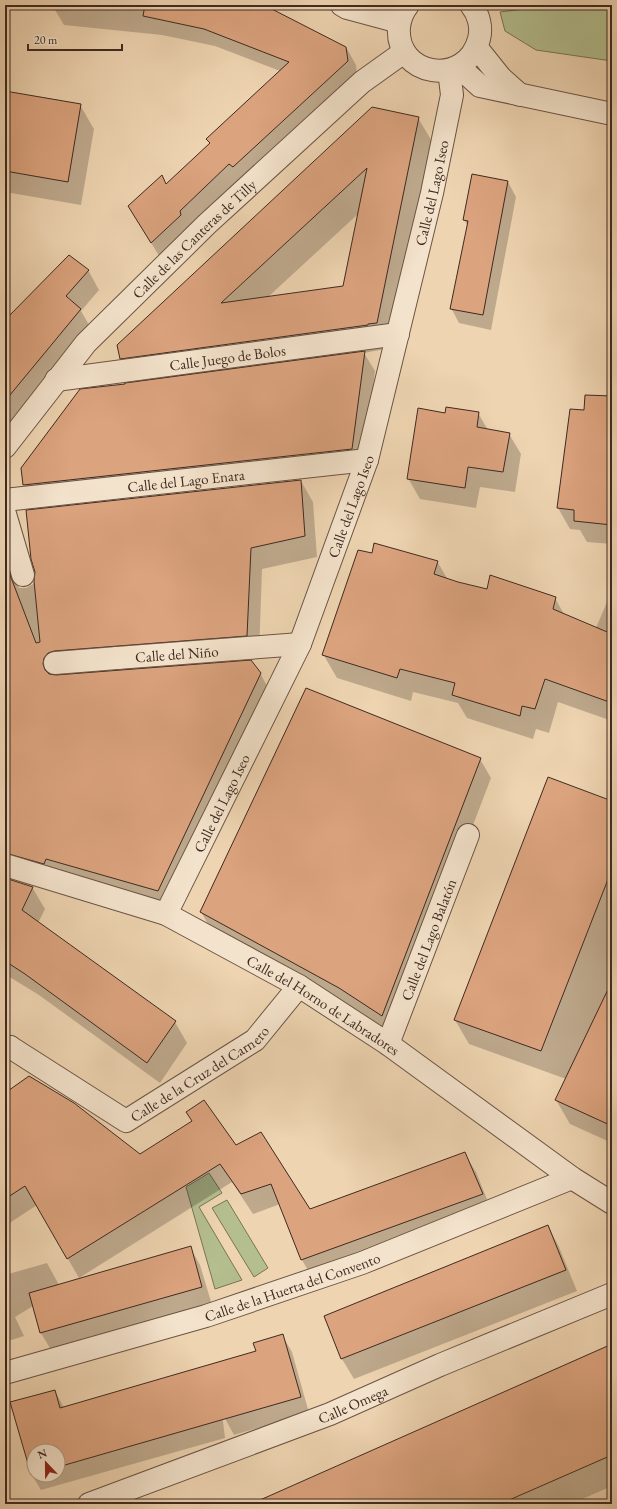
<svg xmlns="http://www.w3.org/2000/svg" width="617" height="1509" viewBox="0 0 617 1509" font-family="'EB Garamond',serif">
	<style>
		.green { fill: #b4be8f; stroke: #7a7458 }
		.shadow { fill: #0003; fill-rule: evenodd }
		.building { fill: #dba37e; stroke: #3f2a21; fill-rule: evenodd }
		.lines { fill: none; stroke-linecap: round; stroke-linejoin: round }
		.pedestrian-casing { stroke: #6b5445; stroke-width: 24 }
		.minor-casing { stroke: #6b5445; stroke-width: 24 }
		.pedestrian { stroke: #f4e3cc; stroke-width: 22 }
		.minor { stroke: #f4e3cc; stroke-width: 22 }
		.labels { text-anchor: middle; dominant-baseline: central; stroke-width: 4; stroke-linejoin: round; paint-order: stroke }
		.street-label { font-size: 15px; fill: #3f2a21; stroke: #f4e3cc }
	</style>
	<rect width="100%" height="100%" fill="#eed4b1"/>
	<filter id="stains"><feTurbulence type="fractalNoise" baseFrequency=".005" numOctaves="4"/><feColorMatrix values="0 0 0 0 .2 0 0 0 0 .09 0 0 0 0 .02 0 0 0 .5 -.17"/></filter>
	<radialGradient id="worn" r=".72"><stop offset=".6" stop-color="#630" stop-opacity="0"/><stop offset="1" stop-color="#630" stop-opacity=".3"/></radialGradient>
	<g class="green">
		<path d="M557,5h55v56l-76,-11 -31,-19 -5,-19z"/>
		<path d="M209,1173l13,20 -23,14 43,73 -27,9 -29,-102z"/>
		<path d="M227,1200l41,68 -14,9 -42,-69z"/>
	</g>
	<g class="shadow">
		<path d="M52,5h209l85,42 10,18 1,13 -196,181 -22,-36 27,-38 44,-41 -3,-5 73,-68 -65,-25 -53,-11 -98,-10z"/>
		<path d="M5,92l75,13 14,24 -13,76 -76,-13z"/>
		<path d="M418,118l15,25 -42,205 -27,5 11,18 -12,97 -328,36 -11,-19 -2,-17 113,-85 -14,-25zM358,214l-14,73 -76,10z"/>
		<path d="M508,182l8,15 -25,133 -32,-7 -8,-15 17,-82 -4,-6z"/>
		<path d="M88,270l11,20 -18,21 11,19 -87,104v-111z"/>
		<path d="M612,397v147l-25,-2 -7,-12 -10,-1 -12,-21 26,-97z"/>
		<path d="M478,413l10,17 21,4 12,20 -6,38 -35,-5 -4,21 -56,-9 -12,-21 38,-64z"/>
		<path d="M301,481l12,21 4,55 -55,12 -3,87 -193,15 -6,3 -2,2 202,-3 12,22 -102,216 -162,-34 -1,3 25,7 13,22 -7,14 137,99 12,21 -27,40 -121,-88 -31,-19 -3,-6v-413l10,17 4,14h7l7,-4 3,-6z"/>
		<path d="M437,561l11,19 40,10 67,8 10,18 31,12 16,-38v131l-54,-19 -9,31 -13,-4 -3,10 -66,-21 -9,-15 -45,-11 -2,9 -74,-23 -14,-24z"/>
		<path d="M480,759l11,19 -98,256 -42,-28 -139,-75 -11,-19z"/>
		<path d="M612,802v341l-42,-19 -14,-24 10,-21 -97,-35 -14,-24z"/>
		<path d="M5,1094l135,62 95,-10 74,65 155,-58 12,19 17,42 -180,65 -11,-19 -22,-56 -27,10 -21,-32 -153,96 -42,-73 -32,21z"/>
		<path d="M548,1226l11,21 18,44 -223,88 -12,-20 -17,-42z"/>
		<path d="M190,1247l10,18 12,40 -161,45 -10,-17 -8,-27 -18,11 9,19 -19,6v-67l42,-12 12,22z"/>
		<path d="M282,1335l10,17 17,61 -75,22 -12,-22 3,25 -184,52 -10,-16 -20,-71 44,-12 9,17 193,-56zM34,1451h24v24h-24z"/>
		<path d="M612,1345v141l-41,18h-307z"/>
	</g>
	<g class="building">
		<path d="M145,5h119l82,42 2,14 -115,106 -4,-3 -49,47 1,4 -30,28 -23,-37 34,-31 4,9 44,-41 -4,-4 83,-77 -85,-33 -61,-13z"/>
		<path d="M5,91l76,13 -13,78 -63,-11z"/>
		<path d="M372,107l47,10 -42,206 -9,1v1l-248,34 -3,-14zM367,168l-24,118 -122,17z"/>
		<path d="M472,174l36,7 -25,134 -33,-6 18,-88 -5,-1z"/>
		<path d="M69,255l20,15 -23,26 15,13 -76,92v-81z"/>
		<path d="M365,351l-13,98 -329,36 -2,-17 59,-79 45,-5v-1z"/>
		<path d="M585,395l27,1v129l-38,-4v-11l-17,-2 13,-99 14,1z"/>
		<path d="M446,407l33,5 -2,15 33,6 -7,39 -35,-5 -3,21 -58,-9 11,-71 27,5z"/>
		<path d="M301,480l4,56 -54,12 -4,88 -193,15 -6,2 -4,5 -1,6 2,6 4,4 7,1 195,-15 10,13 -103,218 -112,-32 -2,5 -39,-11v-285l2,-1 29,76 4,-1 -6,-61 1,-9 -4,-13 -5,-49z"/>
		<path d="M374,543l64,18 -4,13 24,8 29,7 3,-14 66,22 -3,12 59,25v69l-67,-24 -10,30 -13,-3 -2,10 -68,-21 3,-12 -55,-14 -3,9 -75,-23 36,-105 14,3z"/>
		<path d="M306,688l175,70 -99,258 -43,-28 -139,-76z"/>
		<path d="M548,777l64,24v68l-71,182 -87,-31z"/>
		<path d="M5,878l28,9 -11,23 154,111 -29,42 -122,-89 -20,-13z"/>
		<path d="M612,981v145l-57,-26z"/>
		<path d="M29,1076l45,27 66,51 52,-33 -6,-9 18,-12 32,45 25,-13 49,77 155,-57 18,42 -182,66 -30,-76 -30,10 -21,-30 -153,95 -42,-73 -20,13v-106z"/>
		<path d="M548,1225l18,45 -225,89 -17,-43z"/>
		<path d="M191,1246l11,41 -162,46 -11,-40z"/>
		<path d="M283,1334l18,63 -243,70v-16h-24v22l-3,1 -21,-72 45,-12 5,18 196,-57 -3,-8z"/>
		<path d="M612,1344v111l-112,49h-249z"/>
	</g>
	<g class="lines">
		<defs>
			<g id="pedestrian">
				<path d="M5,514l18,61"/>
				<path d="M55,663l62,-5"/>
				<path id="s1" d="M10,1047l116,74 129,-81 44,-54"/>
			</g>
			<g id="minor">
				<path d="M342,5l5,3 52,14"/>
				<path d="M408,5c-5,6 -8,14 -9,22 -4,50 67,61 80,12 3,-11 0,-25 -8,-34"/>
				<path d="M477,48l24,30 19,17"/>
				<path d="M459,67l21,19 132,28"/>
				<path id="s2" d="M56,380l342,-46"/>
				<path id="s3" d="M5,447l81,-104 121,-119 155,-142 42,-30"/>
				<path id="s4" d="M5,500l362,-40"/>
				<path id="s5" d="M117,658l183,-14"/>
				<path id="s6" d="M5,865l161,49 133,72 89,58 184,134 40,25"/>
				<path id="s7" d="M166,914l134,-270 67,-184 65,-267 20,-98 -3,-25"/>
				<path id="s8" d="M388,1044l80,-209"/>
				<path d="M5,1050l5,-3"/>
				<path id="s9" d="M5,1373l201,-57 156,-53 210,-85"/>
				<path id="s10" d="M89,1504l241,-90 110,-49 172,-71"/>
			</g>
		</defs>
		<use href="#pedestrian" class="pedestrian-casing"/>
		<use href="#minor" class="minor-casing"/>
		<use href="#pedestrian" class="pedestrian"/>
		<use href="#minor" class="minor"/>
	</g>
	<g class="labels">
		<g class="street-label">
			<text stroke="none"><textPath href="#s7" startOffset="772">Calle del Lago Iseo</textPath></text>
			<text stroke="none"><textPath href="#s3" startOffset="282">Calle de las Canteras de Tilly</textPath></text>
			<text stroke="none"><textPath href="#s2" startOffset="173">Calle Juego de Bolos</textPath></text>
			<text stroke="none"><textPath href="#s4" startOffset="182">Calle del Lago Enara</textPath></text>
			<text stroke="none"><textPath href="#s7" startOffset="448">Calle del Lago Iseo</textPath></text>
			<text stroke="none"><textPath href="#s5" startOffset="60">Calle del Niño</textPath></text>
			<text stroke="none"><textPath href="#s7" startOffset="124">Calle del Lago Iseo</textPath></text>
			<text stroke="none"><textPath href="#s8" startOffset="112">Calle del Lago Balatón</textPath></text>
			<text stroke="none"><textPath href="#s6" startOffset="350">Calle del Horno de Labradores</textPath></text>
			<text stroke="none"><textPath href="#s1" startOffset="225">Calle de la Cruz del Carnero</textPath></text>
			<text stroke="none"><textPath href="#s9" startOffset="300">Calle de la Huerta del Convento</textPath></text>
			<text stroke="none"><textPath href="#s10" startOffset="282">Calle Omega</textPath></text>
		</g>
	</g>
	<rect width="617" height="1509" fill="none" stroke="#eed4b1" stroke-width="20"/>
	<rect x="6" y="6" width="605" height="1497" fill="none" stroke="#3f2a21" stroke-width="2"/>
	<rect x="10" y="10" width="597" height="1489" fill="none" stroke="#3f2a21"/>
	<g transform="translate(46 1463) rotate(338)"><circle r="19" fill="#f4e3cc" stroke="#ac9988"/>
	<path d="M0-3L7 15L0 10L-7 15Z" fill="#8f2418"/>
	<text y="-6" font-size="11" font-weight="bold" text-anchor="middle" fill="#3f2a21">N</text>
	</g>
	<path d="M28 44v6h94v-6" fill="none" stroke="#3f2a21" stroke-width="2"/>
	<text x="34" y="44" font-size="12" fill="#3f2a21" stroke="#f4e3cc" stroke-width="3" paint-order="stroke">20 m</text>
	<rect width="100%" height="100%" filter="url(#stains)"/>
	<rect width="100%" height="100%" fill="url(#worn)"/>
</svg>
